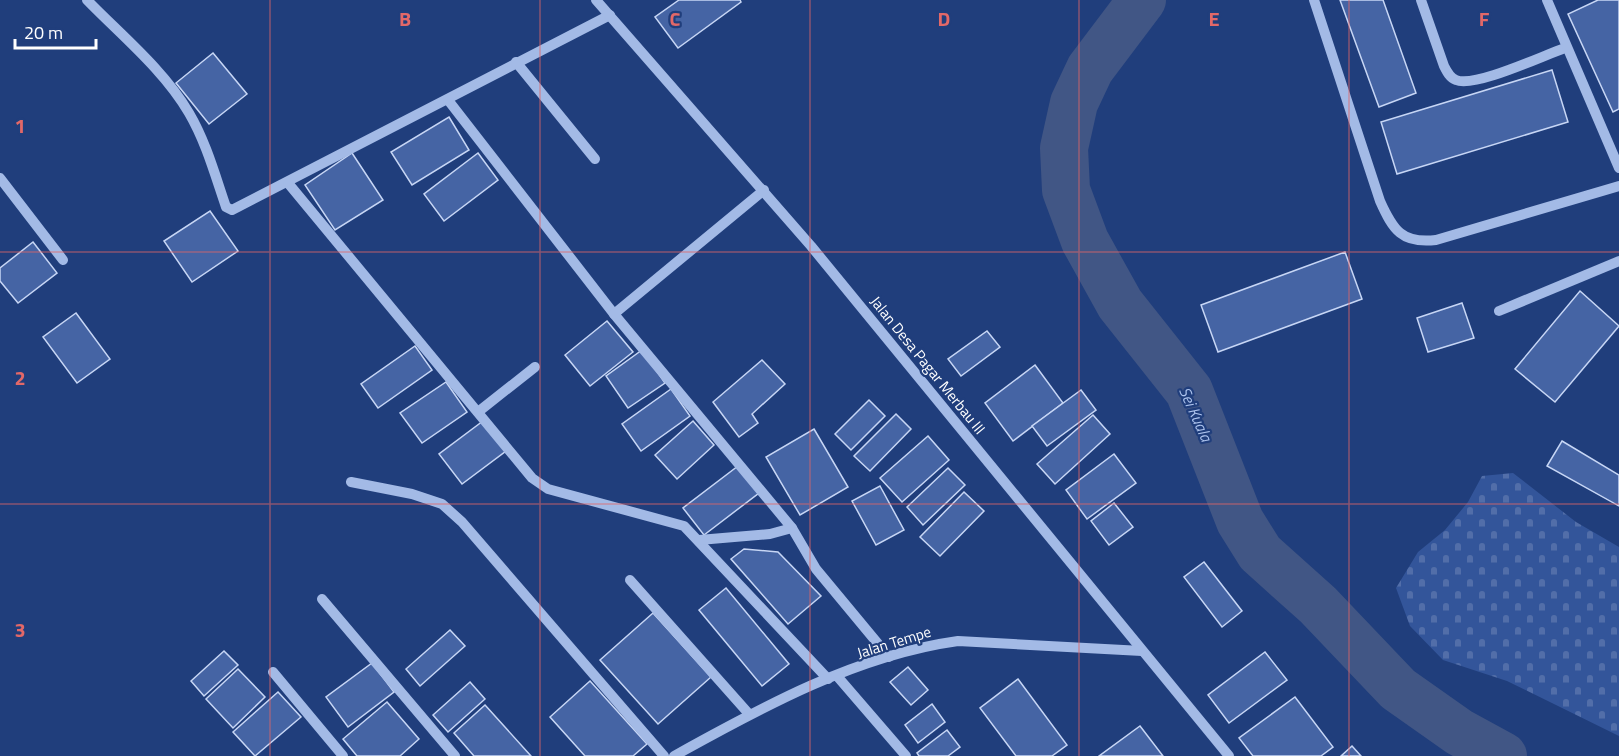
<svg xmlns="http://www.w3.org/2000/svg" width="1619" height="756" viewBox="0 0 1619 756" font-family="'Titillium Web',sans-serif">
	<style>
		.cemetery { fill: url(#cemetery-stones) }
		.lines { fill: none; stroke-linecap: round; stroke-linejoin: round }
		.river { stroke: #415685; stroke-width: 48 }
		.building { fill: #4564a4; stroke: #c7d6f5; stroke-width: 1.5 }
		.minor { stroke: #a3bae6; stroke-width: 10 }
		.grid { fill: none; stroke: #e26868; stroke-width: 1.5; stroke-opacity: 0.55 }
		.labels { text-anchor: middle; dominant-baseline: central; stroke-width: 4.5; stroke-linejoin: round; paint-order: stroke }
		.street-label { font-size: 15px; fill: #fff; stroke: #203e7c }
		.water-label { font-size: 16px; font-style: italic; fill: #aec4ee; stroke: #203e7c }
		.grid-label { font-size: 20px; text-anchor: middle; font-weight: bold; fill: #e26868; stroke: #203e7c; stroke-width: 4.5; stroke-linejoin: round; paint-order: stroke }
	</style>
	<defs>
		<pattern id="cemetery-stones" width="16" height="16" patternUnits="userSpaceOnUse" patternTransform="scale(1.5)"><rect width="16" height="16" fill="#33559a"/><path d="M2 7V4a2 2 0 0 1 4 0v3zM10 15v-3a2 2 0 0 1 4 0v3z" fill="#526ea9"/></pattern>
	</defs>
	<rect width="100%" height="100%" fill="#203e7c"/>
	<path class="cemetery" d="M1513,473l63,49 43,25v189l-112,-55 -64,-21 -33,-34 -14,-38 22,-36 27,-22 23,-28 14,-26z"/>
	<g class="lines">
		<path class="river" d="M1142,0l-52,69 -16,34 -10,45 2,42 19,51 35,63 69,87 51,130 20,32 58,52 80,84 61,43 44,24"/>
	</g>
	<g class="building">
		<path d="M679,0h61l1,2 -63,46 -23,-31z"/>
		<path d="M1340,0h43l33,93 -37,14z"/>
		<path d="M1598,0h21v109l-6,3 -45,-98z"/>
		<path d="M213,53l34,41 -38,30 -33,-41z"/>
		<path d="M1552,70l16,52 -171,52 -16,-52z"/>
		<path d="M449,117l20,33 -57,35 -21,-33z"/>
		<path d="M352,153l31,47 -48,30 -30,-45z"/>
		<path d="M478,153l20,27 -54,41 -20,-27z"/>
		<path d="M210,211l28,40 -46,31 -28,-41z"/>
		<path d="M33,242l24,31 -39,30 -18,-22v-13z"/>
		<path d="M1345,252l17,47 -144,53 -17,-47z"/>
		<path d="M1580,291l39,35 -64,76 -40,-33z"/>
		<path d="M1462,303l12,35 -46,14 -11,-34z"/>
		<path d="M76,313l34,46 -33,24 -34,-46z"/>
		<path d="M607,321l26,31 -43,34 -25,-31z"/>
		<path d="M987,331l13,16 -39,29 -13,-17z"/>
		<path d="M415,346l17,24 -54,38 -17,-24z"/>
		<path d="M642,350l23,33 -37,25 -22,-32z"/>
		<path d="M762,360l23,24 -33,30 6,9 -19,14 -26,-35z"/>
		<path d="M1035,365l28,38 -50,38 -28,-38z"/>
		<path d="M446,382l21,30 -45,31 -22,-30z"/>
		<path d="M671,389l19,27 -49,35 -19,-27z"/>
		<path d="M1081,390l15,20 -49,36 -15,-20z"/>
		<path d="M869,400l16,16 -34,34 -16,-16z"/>
		<path d="M896,414l15,15 -41,42 -16,-15z"/>
		<path d="M1093,415l17,19 -55,50 -18,-20z"/>
		<path d="M483,421l23,30 -44,33 -23,-30z"/>
		<path d="M693,421l21,24 -37,34 -22,-24z"/>
		<path d="M814,429l34,58 -48,28 -34,-58z"/>
		<path d="M928,436l21,24 -47,42 -22,-24z"/>
		<path d="M1562,441l57,34v31l-72,-40z"/>
		<path d="M1114,454l22,29 -49,36 -21,-29z"/>
		<path d="M738,466l21,27 -55,42 -21,-27z"/>
		<path d="M948,468l17,17 -42,40 -16,-18z"/>
		<path d="M880,486l24,44 -28,15 -24,-44z"/>
		<path d="M964,492l20,19 -44,45 -20,-19z"/>
		<path d="M1114,503l19,24 -24,18 -18,-24z"/>
		<path d="M744,549l34,3 43,44 -33,28 -57,-65z"/>
		<path d="M1204,562l38,49 -20,16 -38,-50z"/>
		<path d="M726,588l63,76 -27,22 -63,-76z"/>
		<path d="M653,613l58,64 -53,47 -58,-64z"/>
		<path d="M450,630l15,16 -45,40 -14,-17z"/>
		<path d="M224,651l14,14 -34,31 -13,-15z"/>
		<path d="M1265,652l22,28 -58,43 -21,-28z"/>
		<path d="M372,663l22,29 -46,35 -22,-30z"/>
		<path d="M908,667l20,23 -17,15 -21,-23z"/>
		<path d="M238,669l27,28 -32,31 -27,-29z"/>
		<path d="M1018,679l49,66 -15,11h-36l-36,-48z"/>
		<path d="M590,681l57,63 -14,12h-48l-35,-39z"/>
		<path d="M470,682l15,17 -37,33 -15,-17z"/>
		<path d="M278,692l23,25 -46,39 -22,-24z"/>
		<path d="M1295,697l38,50 -12,9h-68l-14,-18z"/>
		<path d="M387,702l32,37 -19,17h-43l-14,-17z"/>
		<path d="M932,704l13,18 -27,21 -13,-18z"/>
		<path d="M485,705l46,51h-57l-20,-23z"/>
		<path d="M1140,726l23,30h-64z"/>
		<path d="M947,730l13,17 -12,9h-29l-2,-3z"/>
		<path d="M1352,746l9,10h-20z"/>
	</g>
	<g class="lines">
		<g class="minor">
			<path d="M87,0c34,35 77,70 102,113 17,29 26,62 37,94l6,3 378,-195"/>
			<path d="M596,0l215,246 418,510"/>
			<path d="M1314,0l66,201c13,29 22,43 56,39l183,-54"/>
			<path d="M1421,0l23,66c3,6 6,12 12,14 19,8 88,-25 109,-32"/>
			<path d="M1547,0l72,168"/>
			<path d="M516,62l79,97"/>
			<path d="M448,100l166,214 178,214 24,41 73,88"/>
			<path d="M0,178l63,82"/>
			<path d="M288,183l244,295 16,11 136,37 144,153"/>
			<path d="M1499,311l120,-50"/>
			<path d="M614,314l150,-124"/>
			<path d="M478,412l57,-45"/>
			<path d="M351,482l61,12 30,10 20,18 202,234"/>
			<path d="M699,540l71,-6 22,-6"/>
			<path d="M630,580l119,134"/>
			<path d="M322,599l133,157"/>
			<path d="M273,672l70,84"/>
			<path d="M837,676l69,80"/>
			<path d="M674,756c88,-49 183,-101 284,-115l184,10"/>
		</g>
	</g>
	<path class="grid" d="M270,0v756M540,0v756M810,0v756M1079,0v756M1349,0v756M0,252h1619M0,504h1619"/>
	<g class="labels">
		<g class="street-label">
			<text transform="translate(928 365) rotate(51)">Jalan Desa Pagar Merbau III</text>
			<text transform="translate(894 642) rotate(-17)">Jalan Tempe</text>
		</g>
		<g class="water-label">
			<text transform="translate(1196 414) rotate(66)">Sei Kuala</text>
		</g>
	</g>
	<g class="grid-label">
		<text x="405" y="26">B</text>
		<text x="675" y="26">C</text>
		<text x="944" y="26">D</text>
		<text x="1214" y="26">E</text>
		<text x="1484" y="26">F</text>
		<text x="20" y="133">1</text>
		<text x="20" y="385">2</text>
		<text x="20" y="637">3</text>
	</g>
	<path d="M15 39v9h81v-9" fill="none" stroke="#ffffff" stroke-width="3"/>
	<text x="24" y="39" font-size="18" fill="#ffffff" stroke="#203e7c" stroke-width="4.5" paint-order="stroke">20 m</text>
</svg>
